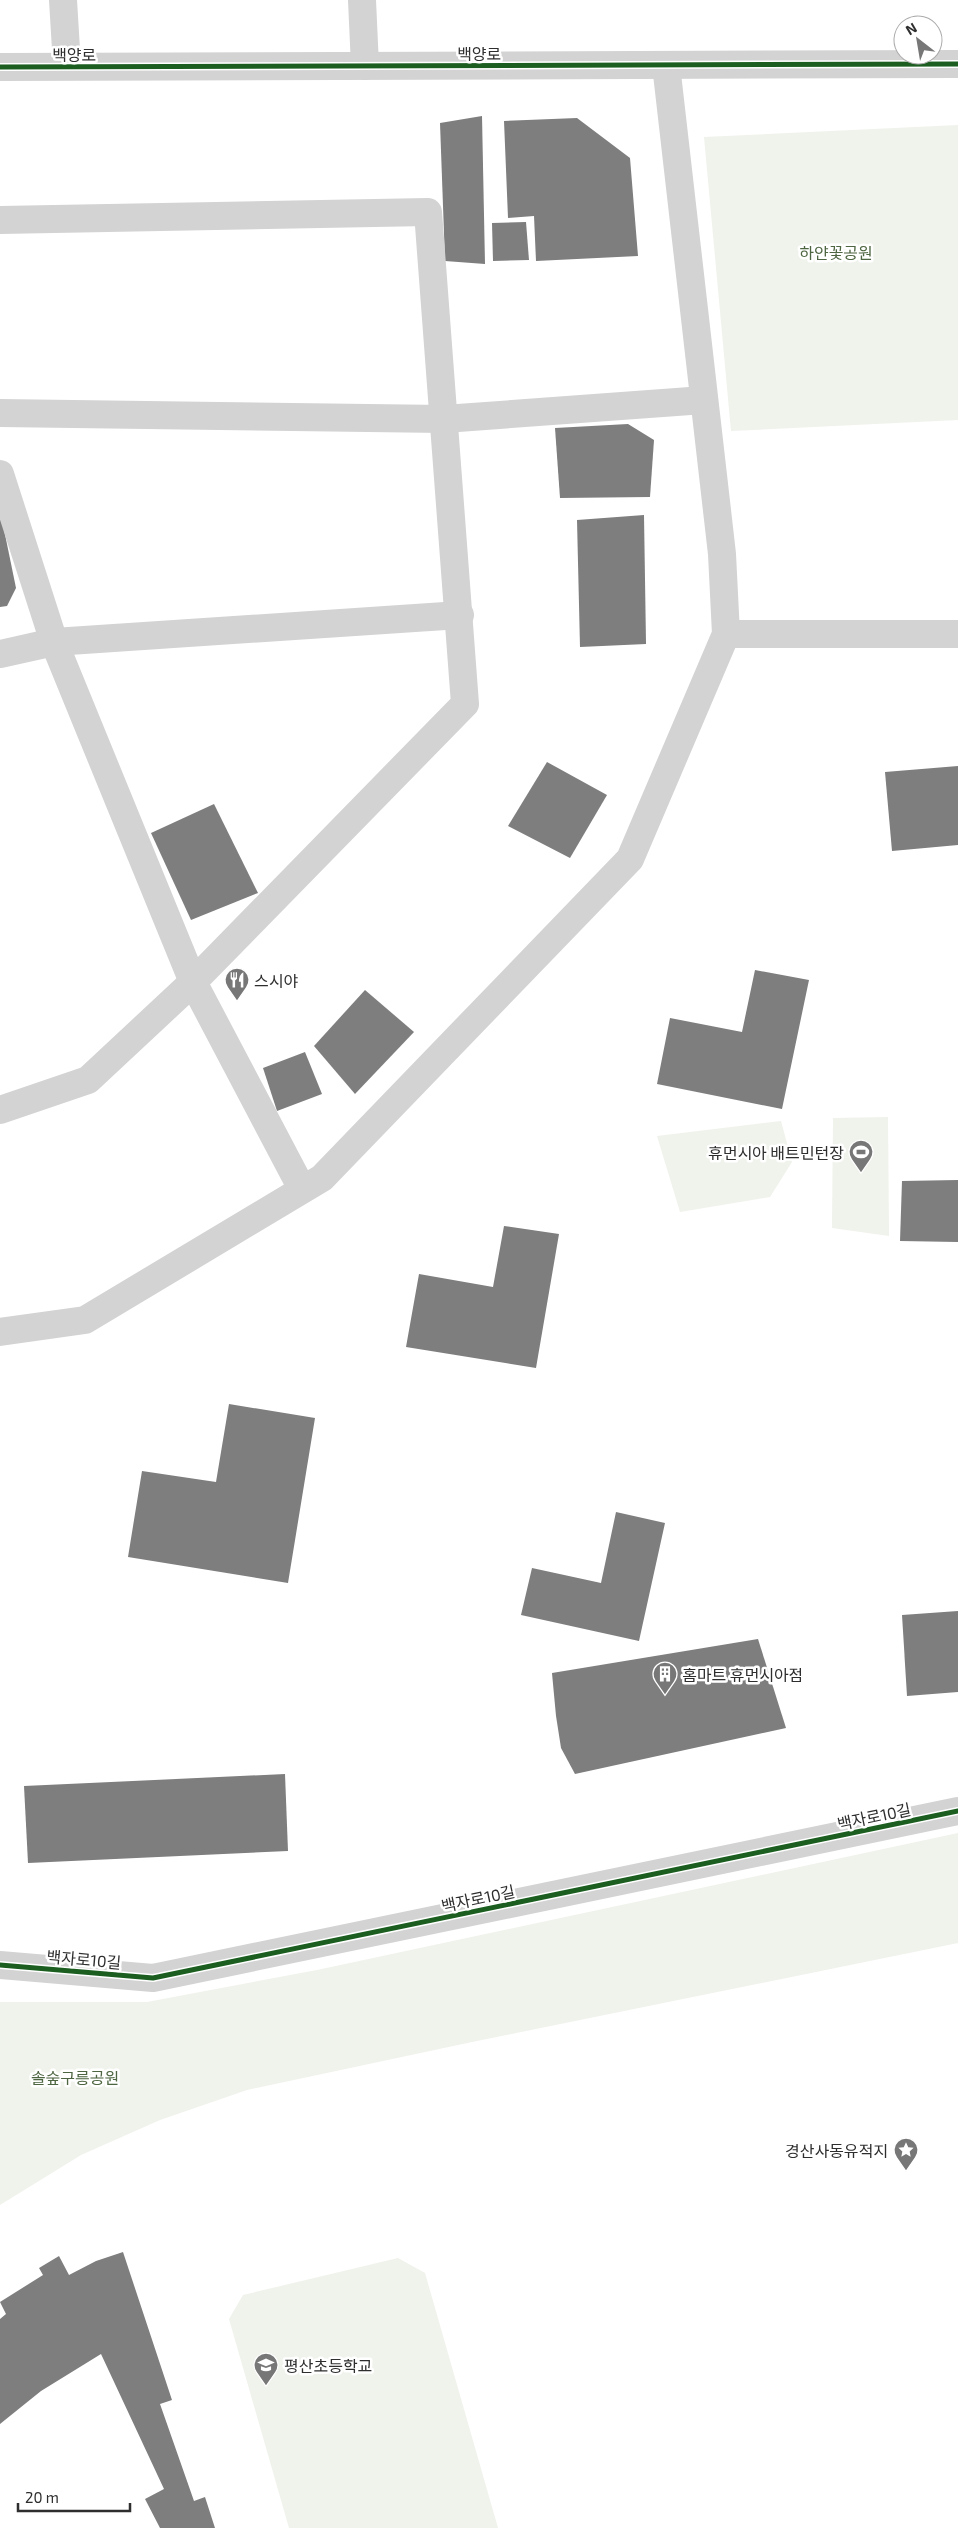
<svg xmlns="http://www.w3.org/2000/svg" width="958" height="2528" viewBox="0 0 958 2528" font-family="'Exo 2','Noto Sans KR',sans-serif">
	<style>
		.green { fill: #f0f3ec }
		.building { fill: #7e7e7e }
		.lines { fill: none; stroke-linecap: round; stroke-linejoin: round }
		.minor { stroke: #d3d3d3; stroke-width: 28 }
		.cycleway-casing { stroke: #fff; stroke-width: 8 }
		.cycleway { stroke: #1b5e20; stroke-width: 5 }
		.labels { text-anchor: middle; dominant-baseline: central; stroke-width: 5; stroke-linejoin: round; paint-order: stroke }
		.street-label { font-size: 16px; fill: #2e2e2e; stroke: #fff }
		.park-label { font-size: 16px; fill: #4d6540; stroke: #fff }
		.poi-label { font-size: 16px; fill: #2e2e2e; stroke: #fff; text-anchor: start }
	</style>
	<rect width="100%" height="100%" fill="#fff"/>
	<g class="green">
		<path d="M958,125v295l-227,11 -27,-294z"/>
		<path d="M888,1117l1,119 -57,-8 1,-110z"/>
		<path d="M781,1121l11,41 -22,35 -90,15 -23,-76z"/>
		<path d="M958,1833v110l-486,99 -225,48 -87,30 -79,35 -81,50v-203h147l170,-32z"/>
		<path d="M398,2258l27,15 73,255h-209l-60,-209 14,-24z"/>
	</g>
	<g class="building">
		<path d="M482,116l3,148 -40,-3 -5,-138z"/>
		<path d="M577,118l53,40 8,98 -102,5 -2,-45 -26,2 -4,-97z"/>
		<path d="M526,222l3,38 -36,1 -1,-38z"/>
		<path d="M628,424l26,16 -4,57 -90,1 -5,-70z"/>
		<path d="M0,510l16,78 -9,18 -7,1z"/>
		<path d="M644,515l2,129 -66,3 -3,-127z"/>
		<path d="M547,762l60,33 -37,63 -62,-32z"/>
		<path d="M958,766v79l-66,6 -7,-79z"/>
		<path d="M214,804l44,89 -67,27 -40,-87z"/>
		<path d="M755,970l54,10 -27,129 -125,-25 13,-66 72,14z"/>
		<path d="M365,990l49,42 -59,62 -41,-48z"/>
		<path d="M305,1052l17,42 -45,17 -14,-43z"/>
		<path d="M958,1180v62l-58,-1 2,-60z"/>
		<path d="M504,1226l55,8 -23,134 -130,-21 13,-73 74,13z"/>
		<path d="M229,1404l86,14 -27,165 -160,-26 14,-86 74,11z"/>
		<path d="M616,1512l49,11 -26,118 -118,-26 11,-47 69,15z"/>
		<path d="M958,1611v81l-51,4 -5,-81z"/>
		<path d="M758,1639l28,89 -211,46 -14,-26 -5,-32 -4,-43z"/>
		<path d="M285,1774l3,77 -260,12 -4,-77z"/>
		<path d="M123,2252l49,148 -12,4 34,97 11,-4 10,31h-55l-15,-29 19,-10 -63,-135 -60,37 -41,33v-105l6,-5 -6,-12 43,-27 -4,-7 20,-12 10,19 27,-14z"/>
	</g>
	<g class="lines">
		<g class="minor">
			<path d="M63,0l4,66"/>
			<path d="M362,0l3,66"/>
			<path d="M0,67l958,-3"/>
			<path d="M0,220l428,-8 37,492 -272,278 -105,98 -88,30"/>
			<path d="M0,413l444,6 260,-19"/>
			<path d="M0,474l54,168 139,340 109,207"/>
			<path d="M726,634h232"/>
			<path d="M0,654l54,-12 406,-27"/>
			<path d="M0,1332l85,-12 237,-142 308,-319 96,-225 -4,-80 -56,-489"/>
			<path d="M0,1965l153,13 805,-167"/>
		</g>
		<defs>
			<g id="cycleway">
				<path d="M0,67l958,-3"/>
				<path d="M0,1965l153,13 805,-167"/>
			</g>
		</defs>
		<use href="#cycleway" class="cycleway-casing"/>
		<use href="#cycleway" class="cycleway"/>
	</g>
	<defs>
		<symbol id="restaurant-pin" viewBox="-11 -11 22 30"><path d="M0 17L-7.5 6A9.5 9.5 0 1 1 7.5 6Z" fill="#777" stroke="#fff"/><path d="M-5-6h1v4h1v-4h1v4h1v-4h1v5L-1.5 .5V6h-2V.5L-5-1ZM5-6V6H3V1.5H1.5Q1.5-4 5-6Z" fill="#fff"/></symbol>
		<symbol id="stadium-pin" viewBox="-11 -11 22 30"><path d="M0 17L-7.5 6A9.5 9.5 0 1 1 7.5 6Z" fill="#777" stroke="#fff"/><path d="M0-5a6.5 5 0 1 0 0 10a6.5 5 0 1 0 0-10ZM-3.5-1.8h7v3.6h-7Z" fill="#fff"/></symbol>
		<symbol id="building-pin" viewBox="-11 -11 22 30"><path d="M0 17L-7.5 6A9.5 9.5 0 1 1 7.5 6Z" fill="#777" stroke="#fff"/><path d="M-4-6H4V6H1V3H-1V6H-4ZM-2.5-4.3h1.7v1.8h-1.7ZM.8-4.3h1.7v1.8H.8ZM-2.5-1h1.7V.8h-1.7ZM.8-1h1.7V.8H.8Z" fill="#fff"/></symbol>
		<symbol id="sight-pin" viewBox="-11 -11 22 30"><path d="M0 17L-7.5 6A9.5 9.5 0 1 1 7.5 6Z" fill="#777" stroke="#fff"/><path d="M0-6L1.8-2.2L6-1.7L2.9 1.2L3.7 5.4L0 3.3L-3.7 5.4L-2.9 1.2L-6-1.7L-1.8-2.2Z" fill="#fff"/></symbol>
		<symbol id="school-pin" viewBox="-11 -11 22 30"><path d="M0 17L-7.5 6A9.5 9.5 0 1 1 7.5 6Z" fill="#777" stroke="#fff"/><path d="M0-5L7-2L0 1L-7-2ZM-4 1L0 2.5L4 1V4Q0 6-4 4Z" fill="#fff"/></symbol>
	</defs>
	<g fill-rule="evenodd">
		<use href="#restaurant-pin" x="223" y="966" width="28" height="38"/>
		<use href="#stadium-pin" x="847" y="1138" width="28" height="38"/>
		<use href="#building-pin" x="651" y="1660" width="28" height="38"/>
		<use href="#sight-pin" x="892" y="2136" width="28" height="38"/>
		<use href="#school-pin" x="252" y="2351" width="28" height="38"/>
	</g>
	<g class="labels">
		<g class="street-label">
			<text x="479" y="53">백양로</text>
			<text x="74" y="54">백양로</text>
			<text transform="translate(874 1816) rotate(-12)">백자로10길</text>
			<text transform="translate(478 1898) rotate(-12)">백자로10길</text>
			<text transform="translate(84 1959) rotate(5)">백자로10길</text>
		</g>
		<g class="park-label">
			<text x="836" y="252">하얀꽃공원</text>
			<text x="75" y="2077">솔숲구릉공원</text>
		</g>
		<g class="poi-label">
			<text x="254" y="980">스시야</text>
			<text x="844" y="1152" text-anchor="end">휴먼시아 배트민턴장</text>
			<text x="682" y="1674">홈마트 휴먼시아점</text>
			<text x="888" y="2150" text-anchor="end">경산사동유적지</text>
			<text x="284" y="2365">평산초등학교</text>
		</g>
	</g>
	<g transform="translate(918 40) rotate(329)"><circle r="24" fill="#ffffff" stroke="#ababab"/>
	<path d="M0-4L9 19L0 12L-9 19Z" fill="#777777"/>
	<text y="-8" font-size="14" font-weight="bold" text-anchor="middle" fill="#2e2e2e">N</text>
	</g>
	<path d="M18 2503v8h112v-8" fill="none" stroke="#2e2e2e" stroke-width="2.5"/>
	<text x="25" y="2503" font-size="15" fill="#2e2e2e" stroke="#ffffff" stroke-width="4" paint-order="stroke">20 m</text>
</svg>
